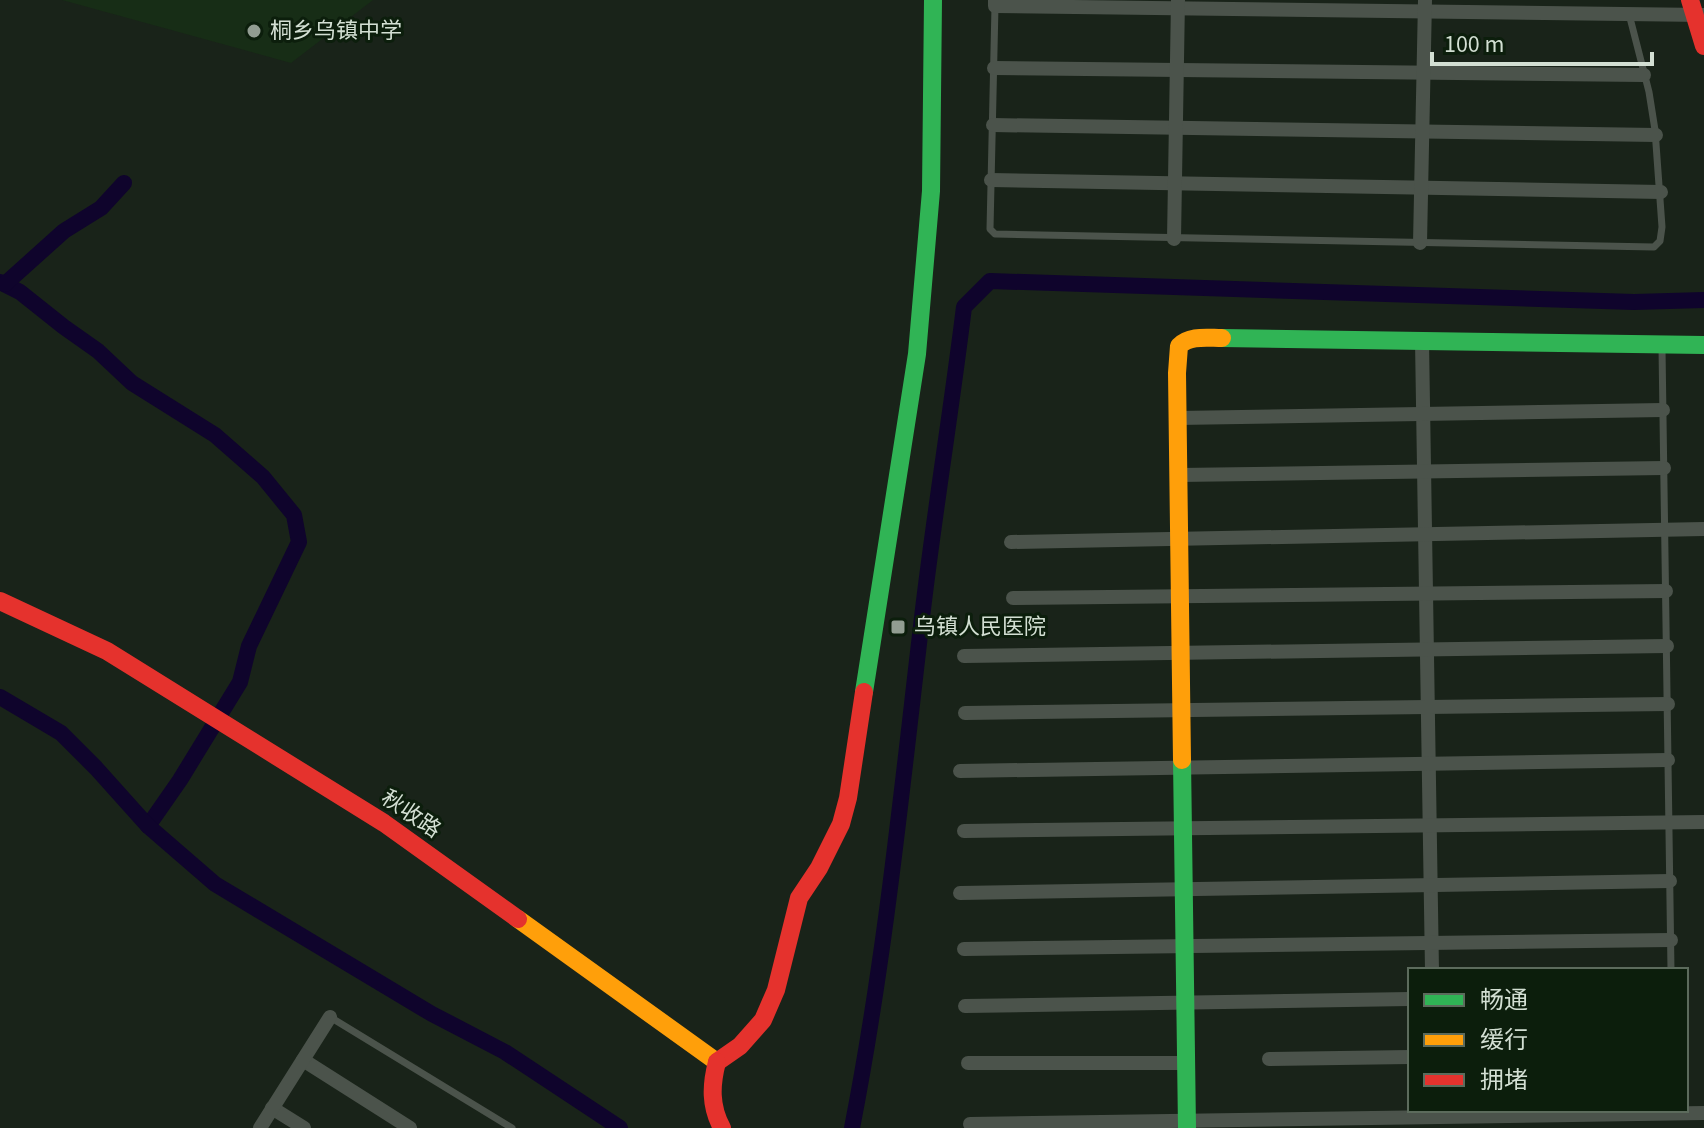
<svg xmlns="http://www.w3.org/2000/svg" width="1704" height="1128" viewBox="0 0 1704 1128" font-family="'Source Sans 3','Noto Sans SC',sans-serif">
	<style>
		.built { fill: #172d16 }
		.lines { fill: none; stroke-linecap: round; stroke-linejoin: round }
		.canal { stroke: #0f042c; stroke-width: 16 }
		.lane { stroke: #4b534b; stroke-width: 7 }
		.street { stroke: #4b534b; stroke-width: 14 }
		.fast { stroke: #30b455; stroke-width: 18 }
		.slow { stroke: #ff9f0a; stroke-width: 18 }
		.jam { stroke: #e5322d; stroke-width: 18 }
		.poi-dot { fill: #929d92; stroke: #0c1e0c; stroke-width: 3 }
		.labels { text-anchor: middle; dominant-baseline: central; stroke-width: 6; stroke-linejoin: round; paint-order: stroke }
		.poi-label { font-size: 22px; fill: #d3dfd3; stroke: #0c1e0c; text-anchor: start }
		.street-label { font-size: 22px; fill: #d3dfd3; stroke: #0c1e0c }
	</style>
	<rect width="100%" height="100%" fill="#192319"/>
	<path class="built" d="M62,0h311l-82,63z"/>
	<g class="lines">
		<g class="canal">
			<path d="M0,282l20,10 44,35 34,24 34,32 83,52 48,42 31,38 5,27 -50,104 -9,36 -60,98 -32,46"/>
			<path d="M5,284l59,-53 37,-23 23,-25"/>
			<path d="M0,697l61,36 35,35 52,58 67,58 217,130 73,38 115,76"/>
			<path d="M852,1128c34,-174 51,-351 72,-527 12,-98 28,-196 40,-294l26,-26 644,21 70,-2"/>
		</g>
		<g class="lane">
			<path d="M995,6l-5,223 5,5 659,13 6,-6 2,-14 -7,-97 -6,-38 -20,-78"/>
			<path d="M1662,348l9,622"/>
			<path d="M330,1017l182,111"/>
		</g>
		<g class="street">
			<path d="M995,0v6l709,9"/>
			<path d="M994,68l650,7"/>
			<path d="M993,125l663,10"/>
			<path d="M991,180l670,12"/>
			<path d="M1174,239l4,-239"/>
			<path d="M1420,243l5,-243"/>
			<path d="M1422,341l10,629"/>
			<path d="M1178,418l485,-8"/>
			<path d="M1179,475l485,-7"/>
			<path d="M1011,542l693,-13"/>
			<path d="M1013,598l653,-7"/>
			<path d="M964,656l703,-10"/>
			<path d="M965,713l703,-9"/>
			<path d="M960,771l708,-11"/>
			<path d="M964,831l740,-9"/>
			<path d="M960,893l710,-12"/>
			<path d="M964,949l707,-9"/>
			<path d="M965,1006l445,-7"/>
			<path d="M1269,1059l141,-2"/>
			<path d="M303,1060l107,68"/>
			<path d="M968,1063h219"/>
			<path d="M272,1108l32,20"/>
			<path d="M970,1124l734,-11"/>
			<path d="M260,1128l70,-111"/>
		</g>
		<g class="fast">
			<path d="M1222,338l482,7"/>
			<path d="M864,692l53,-338 14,-163 2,-191"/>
			<path d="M1182,760l5,368"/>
		</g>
		<g class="slow">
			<path d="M1182,760l-5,-387 2,-27c11,-11 28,-8 43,-8"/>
			<path d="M518,919l199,143"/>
		</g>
		<g class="jam">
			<path d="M1690,0l14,46"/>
			<path d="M0,601l107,50 277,172 134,96"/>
			<path d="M717,1062l23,-16 23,-26 13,-30 23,-92 20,-30 22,-44 7,-26 16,-106"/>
			<path d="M717,1062c-6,23 -7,44 5,66"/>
		</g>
	</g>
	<g class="poi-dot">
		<circle cx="254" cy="31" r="8"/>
		<rect x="890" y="619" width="16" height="16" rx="4"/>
	</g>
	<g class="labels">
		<g class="poi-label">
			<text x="270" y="31">桐乡乌镇中学</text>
			<text x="914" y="627">乌镇人民医院</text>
		</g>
		<g class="street-label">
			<text transform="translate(411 814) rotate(34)">秋收路</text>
		</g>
	</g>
	<rect x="1408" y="968" width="280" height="144" fill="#0c1e0c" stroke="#5c6b5c" stroke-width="2"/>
	<rect x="1424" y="994" width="40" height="12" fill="#30b455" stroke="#5c6b5c" stroke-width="2"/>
	<text x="1480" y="1008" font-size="24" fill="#d3dfd3">畅通</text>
	<rect x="1424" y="1034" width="40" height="12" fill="#ff9f0a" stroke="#5c6b5c" stroke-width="2"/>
	<text x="1480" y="1048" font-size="24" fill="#d3dfd3">缓行</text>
	<rect x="1424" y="1074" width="40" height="12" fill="#e5322d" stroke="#5c6b5c" stroke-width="2"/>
	<text x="1480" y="1088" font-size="24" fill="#d3dfd3">拥堵</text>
	<path d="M1432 52v12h220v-12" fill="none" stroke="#d3dfd3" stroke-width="4"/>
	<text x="1444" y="52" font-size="24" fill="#d3dfd3" stroke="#0c1e0c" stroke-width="6" paint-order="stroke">100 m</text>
</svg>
